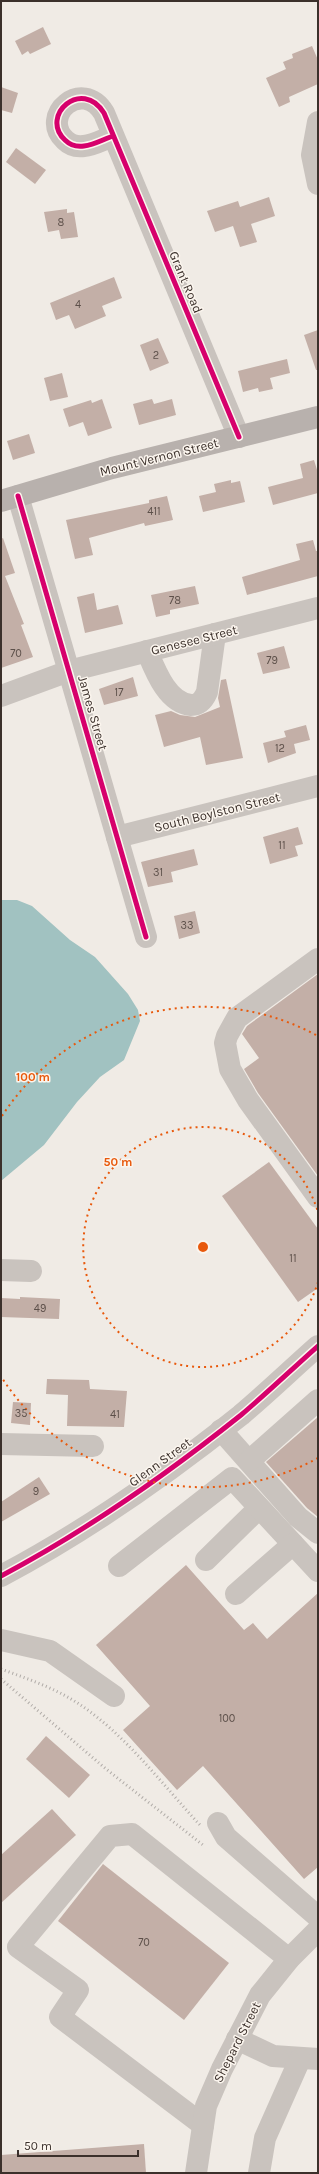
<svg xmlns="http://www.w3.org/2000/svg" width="319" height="2174" viewBox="0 0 319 2174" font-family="Karla,sans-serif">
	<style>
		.water { fill: #a1c2c1 }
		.building { fill: #c3afa7 }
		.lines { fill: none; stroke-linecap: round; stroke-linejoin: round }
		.minor { stroke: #c9c3be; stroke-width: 22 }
		.major { stroke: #b8b1ad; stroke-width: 22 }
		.rail { stroke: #b1aca8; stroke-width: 3; stroke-dasharray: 1 3; stroke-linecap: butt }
		.cycleway-casing { stroke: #fbf5ee; stroke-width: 8 }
		.cycleway { stroke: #d6006c; stroke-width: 5 }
		.ring { fill: none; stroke: #e8590c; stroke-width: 2; stroke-dasharray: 2 4 }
		.labels { text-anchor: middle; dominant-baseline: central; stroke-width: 3; stroke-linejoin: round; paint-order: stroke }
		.number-label { font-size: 11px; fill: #5d504a }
		.street-label { font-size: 13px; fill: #3b302b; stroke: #fbf5ee }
		.centre { fill: #e8590c; stroke: #fbf5ee; stroke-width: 2 }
		.ring-label { font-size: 12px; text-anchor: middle; font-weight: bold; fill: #e8590c; stroke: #fbf5ee; stroke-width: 3; stroke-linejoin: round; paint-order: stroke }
	</style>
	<rect width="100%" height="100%" fill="#f0ebe5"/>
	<path class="water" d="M1,900h16l15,6 38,34 25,17 33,37 10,16 2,11 -16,39 -24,17 -23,25 -33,43 -43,36z"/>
	<g class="building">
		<path d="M43,27l8,17 -21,10 -2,-3 -6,4 -7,-14z"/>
		<path d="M312,46l6,14v24l-29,13 1,5 -11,5 -13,-29 20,-9 -3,-7 10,-4 -1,-4z"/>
		<path d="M1,87l17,6 -6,20 -11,-3z"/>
		<path d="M16,148l30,22 -11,14 -29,-22z"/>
		<path d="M269,197l6,19 -24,8 6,18 -17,5 -7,-21 -18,6 -8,-21 31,-10 2,6z"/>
		<path d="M67,209v4l7,-1 4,25 -17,2 -2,-9 -11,2 -4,-20z"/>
		<path d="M114,277l8,21 -20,8 4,10 -31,13 -6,-14 -13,5 -6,-17z"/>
		<path d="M318,330v40h-2l-12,-35z"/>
		<path d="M158,338l11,25 -19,8 -10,-26z"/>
		<path d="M287,359l3,14 -20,5 3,11 -14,3 -1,-4 -15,4 -5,-21z"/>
		<path d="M62,373l6,24 -18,4 -6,-23z"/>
		<path d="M102,399l10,29 -24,8 -5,-14 -14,5 -6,-18 28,-9 1,3z"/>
		<path d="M152,399l2,5 18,-5 4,16 -37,10 -6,-21z"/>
		<path d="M29,434l6,19 -22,7 -6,-19z"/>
		<path d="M314,460l4,13v20l-45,12 -5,-18 35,-9 -3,-14z"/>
		<path d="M231,480v3l9,-2 5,21 -42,10 -4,-16 17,-4 -2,-8z"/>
		<path d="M167,496l6,24 -28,6 -1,-3 -55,15 4,17 -18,4 -9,-39 83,-17v-3z"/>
		<path d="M3,538l12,35 -10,3 19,48 -3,1 12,32 -32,11v-129z"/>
		<path d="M313,540l3,11h2v25l-71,19 -5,-18 58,-17 -4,-16z"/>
		<path d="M195,586l4,18 -29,6v4l-14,3 -5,-22z"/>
		<path d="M94,593l3,17 21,-5 5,19 -38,9 -8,-36z"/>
		<path d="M284,646l6,22 -27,6 -6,-21z"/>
		<path d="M133,677l5,19 -34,9 -5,-16z"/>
		<path d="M226,679l17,79 -37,7 -6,-28 -36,10 -9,-32 16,-4 9,4 15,2 25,-10 -2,-9 3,-18z"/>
		<path d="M306,725l4,15 -16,4 2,9 -28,10 -5,-20 23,-6 -2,-6z"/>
		<path d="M298,827l5,17 -8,2 3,10 -28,8 -7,-27z"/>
		<path d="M194,849l4,16 -27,7 2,10 -25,5 -7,-25z"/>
		<path d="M195,911l5,22 -21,6 -5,-23z"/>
		<path d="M318,974v202l-60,-83 -14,-24 15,-11 -17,-24 5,-8z"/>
		<path d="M269,1162l49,67v59l-20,14 -76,-106z"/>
		<path d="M20,1297l40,2 -1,20 -58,-2v-19l19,1z"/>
		<path d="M47,1379l42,1 1,9 37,2 -3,36 -57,-1 1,-31 -22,-1z"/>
		<path d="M13,1402l18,1 -1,22 -19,-2z"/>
		<path d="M318,1417v100l-11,-9 -41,-46z"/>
		<path d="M39,1477l11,17 -49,28v-20z"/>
		<path d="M186,1565l58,65 9,-7 14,16 51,-46v274l-14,12 -101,-113 -26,24 -54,-60 27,-24 -54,-61z"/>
		<path d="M46,1736l44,39 -21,23 -43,-39z"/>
		<path d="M52,1809l24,26 -75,68v-48z"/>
		<path d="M103,1864l126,99 -45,57 -126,-99z"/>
		<path d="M144,2144l2,29h-145v-18z"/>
	</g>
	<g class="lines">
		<g class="minor">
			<path d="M318,122l-6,33 6,29"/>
			<path d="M113,136c-9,3 -19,9 -29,10 -7,1 -14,-1 -19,-6 -26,-24 17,-63 39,-27l135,324"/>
			<path d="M18,496l128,441"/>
			<path d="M147,651c8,19 20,52 44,54 9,0 13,-6 16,-13l8,-58"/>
			<path d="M1,696l68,-25 249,-63"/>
			<path d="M117,837l201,-51"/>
			<path d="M318,959l-81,59 -10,18 -2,7 5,26 18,31 70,97"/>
			<path d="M1,1270l30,1"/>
			<path d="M221,1430l77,87 20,16"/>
			<path d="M1,1444l92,2"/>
			<path d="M249,1461l69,-61"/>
			<path d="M206,1560l53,-52"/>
			<path d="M119,1566l113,-88 86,93"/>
			<path d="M1,1576c85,-45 165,-101 240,-161 26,-22 51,-46 77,-69"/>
			<path d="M236,1594l57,-50"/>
			<path d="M1,1640l49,11 64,45"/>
			<path d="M218,1823l8,14 92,80"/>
			<path d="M237,2039l36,17 45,3"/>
			<path d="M203,2125l-143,-108 18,-27 -60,-43 92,-111 22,-2 157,125"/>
			<path d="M196,2173l10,-67 16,-37 38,-74 29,-36 29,-29"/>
			<path d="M259,2173l6,-35 35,-79"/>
		</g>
		<path class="major" d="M1,501l111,-33 206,-51"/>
		<g class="rail">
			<path d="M1,1669c27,10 54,19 78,35 46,30 84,81 121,121"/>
			<path d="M1,1679l105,90 97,76"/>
		</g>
		<defs>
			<g id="cycleway">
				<path d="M113,136c-9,3 -19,9 -29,10 -7,1 -14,-1 -19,-6 -26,-24 17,-63 39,-27l135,324"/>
				<path d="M18,496l128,441"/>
				<path d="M1,1576c85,-45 165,-101 240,-161 26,-22 51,-46 77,-69"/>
			</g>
		</defs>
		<use href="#cycleway" class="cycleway-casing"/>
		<use href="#cycleway" class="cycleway"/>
	</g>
	<g class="ring">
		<path d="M318 1282A120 120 0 1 1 318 1212"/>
		<path d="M318 1458A240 240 0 0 1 2 1378M2 1116A240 240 0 0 1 318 1036"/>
	</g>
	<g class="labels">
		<g class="number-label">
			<text x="61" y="222">8</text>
			<text x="78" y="304">4</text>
			<text x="156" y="355">2</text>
			<text x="154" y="511">411</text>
			<text x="175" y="600">78</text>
			<text x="16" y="653">70</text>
			<text x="272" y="660">79</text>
			<text x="119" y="692">17</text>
			<text x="280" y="748">12</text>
			<text x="282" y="845">11</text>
			<text x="158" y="872">31</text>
			<text x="187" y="925">33</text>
			<text x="293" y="1258">11</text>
			<text x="40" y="1308">49</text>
			<text x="21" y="1413">35</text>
			<text x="115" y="1414">41</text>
			<text x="36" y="1491">9</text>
			<text x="227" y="1718">100</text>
			<text x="144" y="1942">70</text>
		</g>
		<g class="street-label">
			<text transform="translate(186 282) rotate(67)">Grant Road</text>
			<text transform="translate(159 457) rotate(-14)">Mount Vernon Street</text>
			<text transform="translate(194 640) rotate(-14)">Genesee Street</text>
			<text transform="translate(93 713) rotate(74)">James Street</text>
			<text transform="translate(217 812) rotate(-14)">South Boylston Street</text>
			<text transform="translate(160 1462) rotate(-36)">Glenn Street</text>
			<text transform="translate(237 2042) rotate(-63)">Shepard Street</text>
		</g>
	</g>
	<circle cx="203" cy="1247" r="6" class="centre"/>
	<g class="ring-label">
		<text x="33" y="1081">100 m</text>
		<text x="118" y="1166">50 m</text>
	</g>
	<rect width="319" height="2174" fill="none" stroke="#3b302b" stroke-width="4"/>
	<path d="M18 2150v6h120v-6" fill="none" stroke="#3b302b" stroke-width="2"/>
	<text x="24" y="2150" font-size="12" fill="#3b302b" stroke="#fbf5ee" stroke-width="3" paint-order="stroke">50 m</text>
</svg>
